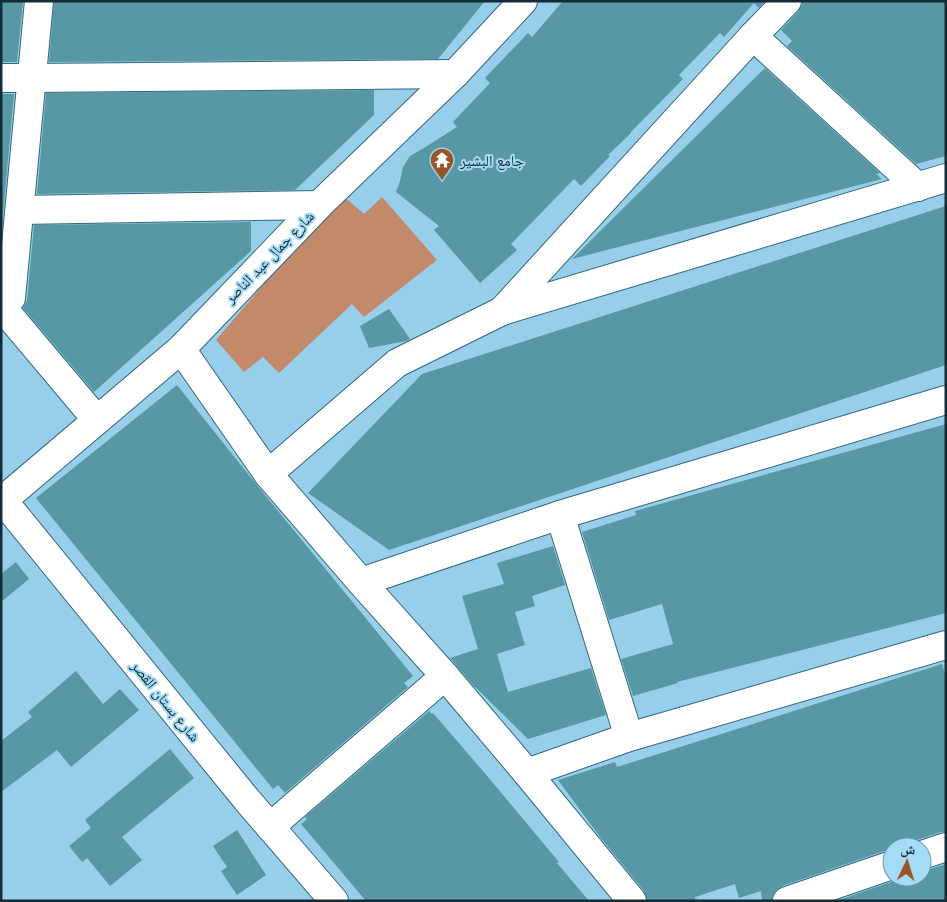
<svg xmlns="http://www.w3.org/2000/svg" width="947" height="902" viewBox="0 0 947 902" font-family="Quicksand,'Noto Naskh Arabic',sans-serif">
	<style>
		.green { fill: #c28a6a }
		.building { fill: #5798a4 }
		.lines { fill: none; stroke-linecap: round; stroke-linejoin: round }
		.street-casing { stroke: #336780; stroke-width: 30 }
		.secondary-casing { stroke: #336780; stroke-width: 30 }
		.street { stroke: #fff; stroke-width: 28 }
		.secondary { stroke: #fff; stroke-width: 28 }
		.labels { text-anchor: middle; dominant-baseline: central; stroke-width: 4; stroke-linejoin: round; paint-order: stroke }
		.poi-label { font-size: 15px; fill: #152b36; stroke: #a4dbf7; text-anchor: start }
		.street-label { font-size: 15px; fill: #152b36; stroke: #a4dbf7 }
	</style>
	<rect width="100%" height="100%" fill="#97cee9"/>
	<path class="green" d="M341,194l23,20 18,-17 55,63 -73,57 -12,-13 -73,69 -16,-16 -19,15 -28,-32z"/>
	<g class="building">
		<path d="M1,1h22l-6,61h-16z"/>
		<path d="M54,1h431l-47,58 -389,3z"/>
		<path d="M563,1h202l-6,7 -5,-5 -30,34 -4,-4 -41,42 4,4 -52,53v1l-23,22 2,1 -29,30 -7,-7 -63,65 6,6 -37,33 -46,-53 5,-4 -43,-34 4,-11 3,-14 7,-11 14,-8 33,-21 -4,-5 37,-39 -5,-5 43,-45 4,4z"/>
		<path d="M802,1h144v155l-30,8 -129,-118 5,-5 -11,-11 17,-18 4,-7z"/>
		<path d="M765,68l115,105 -4,1 6,5 -310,80z"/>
		<path d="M374,90v25l-79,75 -258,4 9,-101z"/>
		<path d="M1,94h13l-13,143z"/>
		<path d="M946,206v159l-557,185 -81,-57 114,-119z"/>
		<path d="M251,222v29l-157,141 -71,-84 4,-8 7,-75z"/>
		<path d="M389,309l21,30 -4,2 -37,7 -9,-22z"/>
		<path d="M177,385l79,99 157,192 -9,7 4,4 -123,106 -7,-8 -5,4 -237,-291z"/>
		<path d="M946,424v189l-269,69 1,1 -45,13 -12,-37 52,-15 -11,-40 -53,16 -27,-88 54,-17 -1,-4z"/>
		<path d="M553,546l12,39 -33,11 3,10 -20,6 10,33 -28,9 11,38 83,-24 15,47 -78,24 -56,-55 -22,-26 28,-9 -16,-53 42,-12 -7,-21z"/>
		<path d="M16,562l13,17 -28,23v-28z"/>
		<path d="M942,664l4,13v155h-5l-24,8 -6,4 -2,3h-17v3h-5l-105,36 -7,5 -3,7v3h-10l-1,-10 -22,7 -4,-14 -40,13 1,4h-49l-3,-10 -44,-54 -42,-57 57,-18 2,5z"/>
		<path d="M76,671l27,33 17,-15 19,21 -68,57 -14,-17 -56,42v-51l31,-24 -4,-5z"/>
		<path d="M429,711l3,3 1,-1 55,64 71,85 -2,1 32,38h-223l-38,-45 -27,-32 6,-5 -2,-2z"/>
		<path d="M170,749l24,29 -72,59 20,23 -32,26 -23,-28 -5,4 -13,-16 22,-18 -6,-8z"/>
		<path d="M237,830l29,45 -29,20 -16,-24 6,-4 -14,-21z"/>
		<path d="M946,864v37h-110l61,-21 4,-3h21v-7h5z"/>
	</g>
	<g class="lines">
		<defs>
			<g id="street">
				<path d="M753,36l165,151"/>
				<path d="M1,78h30l424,-4"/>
				<path d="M20,210l299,-5"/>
				<path d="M1,304l10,-6c10,-99 18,-198 28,-297"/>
				<path d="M1,306l96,114"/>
				<path d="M502,311l251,-275 34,-35"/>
				<path d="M181,349l87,125 93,108 84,94 82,97 105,128"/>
				<path d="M268,474l129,-111 105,-52 444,-133"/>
				<path d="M3,500l178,-151 138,-144 136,-131 68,-73"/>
				<path d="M560,515l69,222"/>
				<path d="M361,582l199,-67 386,-115"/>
				<path d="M527,773l102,-36 317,-92"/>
				<path d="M270,827l175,-151"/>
				<path d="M922,855l24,-8"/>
				<path d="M787,901l105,-36"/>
			</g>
			<path id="secondary" d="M1,498l246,302 87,101"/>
		</defs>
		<use href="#street" class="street-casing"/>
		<use href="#secondary" class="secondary-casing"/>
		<use href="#street" class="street"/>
		<use href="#secondary" class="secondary"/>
	</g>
	<defs>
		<symbol id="temple-pin" viewBox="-11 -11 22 30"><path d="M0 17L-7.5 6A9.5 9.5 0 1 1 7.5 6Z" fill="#995428" stroke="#a4dbf7"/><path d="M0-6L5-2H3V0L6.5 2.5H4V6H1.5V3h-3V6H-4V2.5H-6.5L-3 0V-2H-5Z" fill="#fff"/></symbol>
	</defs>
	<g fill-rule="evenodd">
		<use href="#temple-pin" x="428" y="146" width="28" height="38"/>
	</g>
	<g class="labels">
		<g class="poi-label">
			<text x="460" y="160">جامع البشير</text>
		</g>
		<g class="street-label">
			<text transform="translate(269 257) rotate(-46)">شارع جمال عبد الناصر</text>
			<text transform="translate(166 701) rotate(51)">شارع بستان القصر</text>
		</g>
	</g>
	<rect width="947" height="902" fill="none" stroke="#152b36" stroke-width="5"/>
	<g transform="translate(907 862) rotate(4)"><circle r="24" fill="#a4dbf7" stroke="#6b95aa"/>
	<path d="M0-4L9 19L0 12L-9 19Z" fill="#995428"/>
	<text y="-8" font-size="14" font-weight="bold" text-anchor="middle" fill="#152b36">ش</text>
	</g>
</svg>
